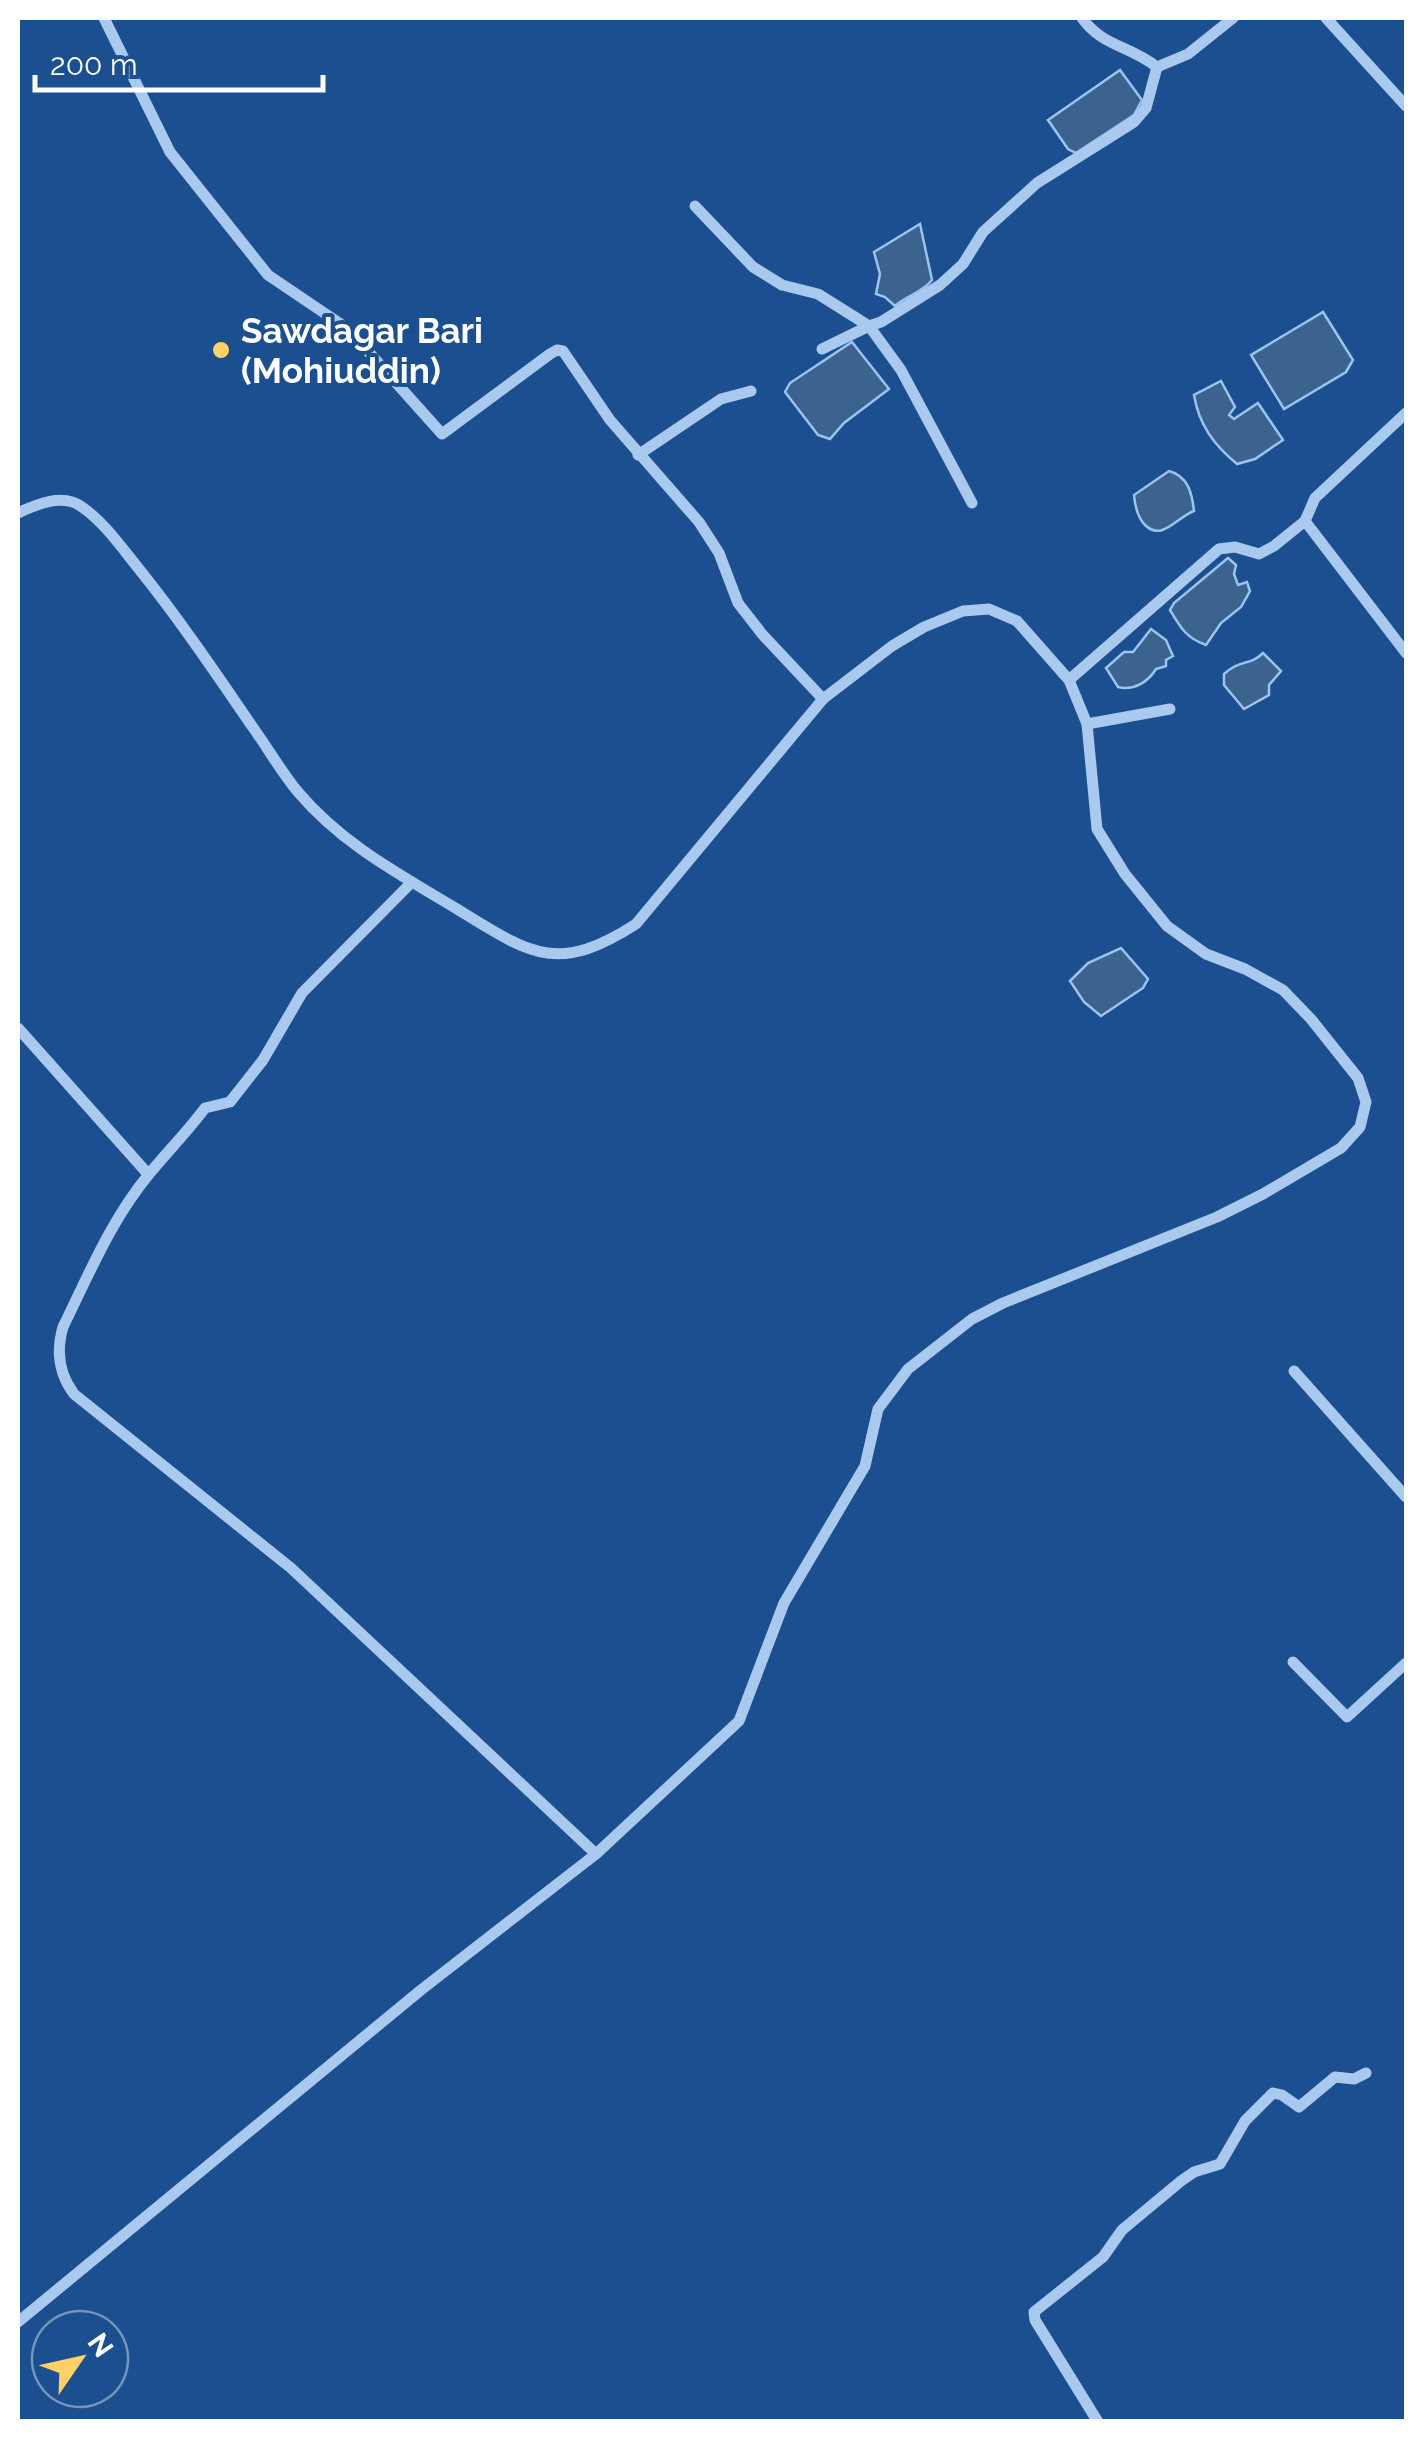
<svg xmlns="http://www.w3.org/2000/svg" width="1424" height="2439" viewBox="0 0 1424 2439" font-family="Raleway,sans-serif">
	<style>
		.water { fill: #3c6290; stroke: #9cc4f0; stroke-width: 2.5 }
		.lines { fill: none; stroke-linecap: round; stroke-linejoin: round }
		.minor { stroke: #a9c9ee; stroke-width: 11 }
		.poi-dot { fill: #ffd166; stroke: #1b4f8f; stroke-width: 4 }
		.labels { text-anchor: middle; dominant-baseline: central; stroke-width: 8; stroke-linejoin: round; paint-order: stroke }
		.poi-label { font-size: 35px; font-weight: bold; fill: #fff; stroke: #1b4f8f; text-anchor: start }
	</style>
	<rect width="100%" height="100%" fill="#1b4f8f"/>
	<g class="water">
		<path d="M1120,70l22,30 -8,15 -58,38 -8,-4 -20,-29z"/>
		<path d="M920,224l12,56c-10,13 -25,15 -37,26l-10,-9 -9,-3 4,-20 -6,-22z"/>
		<path d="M1323,312l30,48 -7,12 -62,37 -33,-54z"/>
		<path d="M852,342l37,47 -45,34 -14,16 -12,-4 -33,-43 5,-9z"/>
		<path d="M1221,381l14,26 -6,8 5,4 24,-16 25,37 -28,19 -18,5c-23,-19 -38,-39 -43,-69z"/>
		<path d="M1169,471c19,5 23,22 25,40 -17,6 -32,31 -49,14 -8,-8 -10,-19 -11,-30z"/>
		<path d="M1228,558l8,7 -2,9 4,11 9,-3 3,9 -9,16 -20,16 -15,22c-20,-7 -26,-18 -36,-35l4,-7z"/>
		<path d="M1151,629l15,11 7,16 -7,4v6l-10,3c-8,13 -22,22 -38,18l-12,-19 18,-16h9z"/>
		<path d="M1263,653l18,18 -12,14v10l-25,14 -20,-24v-11c16,-15 26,-8 39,-21z"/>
		<path d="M1121,948l27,31 -5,9 -42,28 -17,-14 -14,-21 18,-18z"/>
	</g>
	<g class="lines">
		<g class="minor">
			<path d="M104,18l66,134 98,123 80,54 94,105 108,-80 7,-4 6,1 47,69 89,102 20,31 19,50 24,31 61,65"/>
			<path d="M1082,18c21,29 47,27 75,49"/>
			<path d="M1326,18l80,88"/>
			<path d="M695,206l58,61 29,18 36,9 51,32 12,-4 59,-37 23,-21 20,-32 54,-49 97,-61 12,-14 11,-41 31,-13 45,-36"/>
			<path d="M822,349l47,-23 32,44 71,133"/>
			<path d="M1406,413l-91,85 -10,23 101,132"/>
			<path d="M638,455l83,-56 30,-8"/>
			<path d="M18,513c19,-9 45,-20 64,-6 22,15 40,41 57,62 41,51 78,106 115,160 15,21 28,44 44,63 44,52 101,82 159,117 73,45 100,66 179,15l187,-225 69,-53 32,-19 39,-16 26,-2 28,12 52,59 18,44 10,105 28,45 42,52 39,28 39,15 38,21 28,29 47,59 8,24 -6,25 -19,21 -78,46 -46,23 -214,86 -31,16 -64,50 -30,40 -13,57 -81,137 -45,118 -143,133 -175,136 -403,332"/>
			<path d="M1069,680l150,-131 16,-2 24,7 15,-8 31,-25"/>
			<path d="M1087,724l83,-15"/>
			<path d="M412,882l-110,111 -39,67 -33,42 -25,6c-17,23 -37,43 -55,65 -38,45 -61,101 -87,154 -7,24 -4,47 11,67l217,174 305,286"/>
			<path d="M18,1028l130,146"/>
			<path d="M1294,1371l112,126"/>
			<path d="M1293,1662l54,55 59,-54"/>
			<path d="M1098,2422l-63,-102 -1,-8 69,-55 19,-27 59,-49 13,-9 26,-8 25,-43 28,-28 9,2 17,12 36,-30 19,2 12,-6"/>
		</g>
	</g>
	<circle class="poi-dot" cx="221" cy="350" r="10"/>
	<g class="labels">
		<g class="poi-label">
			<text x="241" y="330">Sawdagar Bari<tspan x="241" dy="40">(Mohiuddin)</tspan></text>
		</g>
	</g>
	<rect width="1424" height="2439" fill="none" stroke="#ffffff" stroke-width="40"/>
	<g transform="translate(80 2359) rotate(56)"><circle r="48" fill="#1b4f8f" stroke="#7695bc" stroke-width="2.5"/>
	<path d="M0-8L18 38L0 25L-18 38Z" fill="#ffd166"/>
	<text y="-15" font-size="28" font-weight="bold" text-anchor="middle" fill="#ffffff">N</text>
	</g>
	<path d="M35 75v15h288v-15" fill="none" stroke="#ffffff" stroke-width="5"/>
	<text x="50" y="75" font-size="30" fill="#ffffff" stroke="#1b4f8f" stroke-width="8" paint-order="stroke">200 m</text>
</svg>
